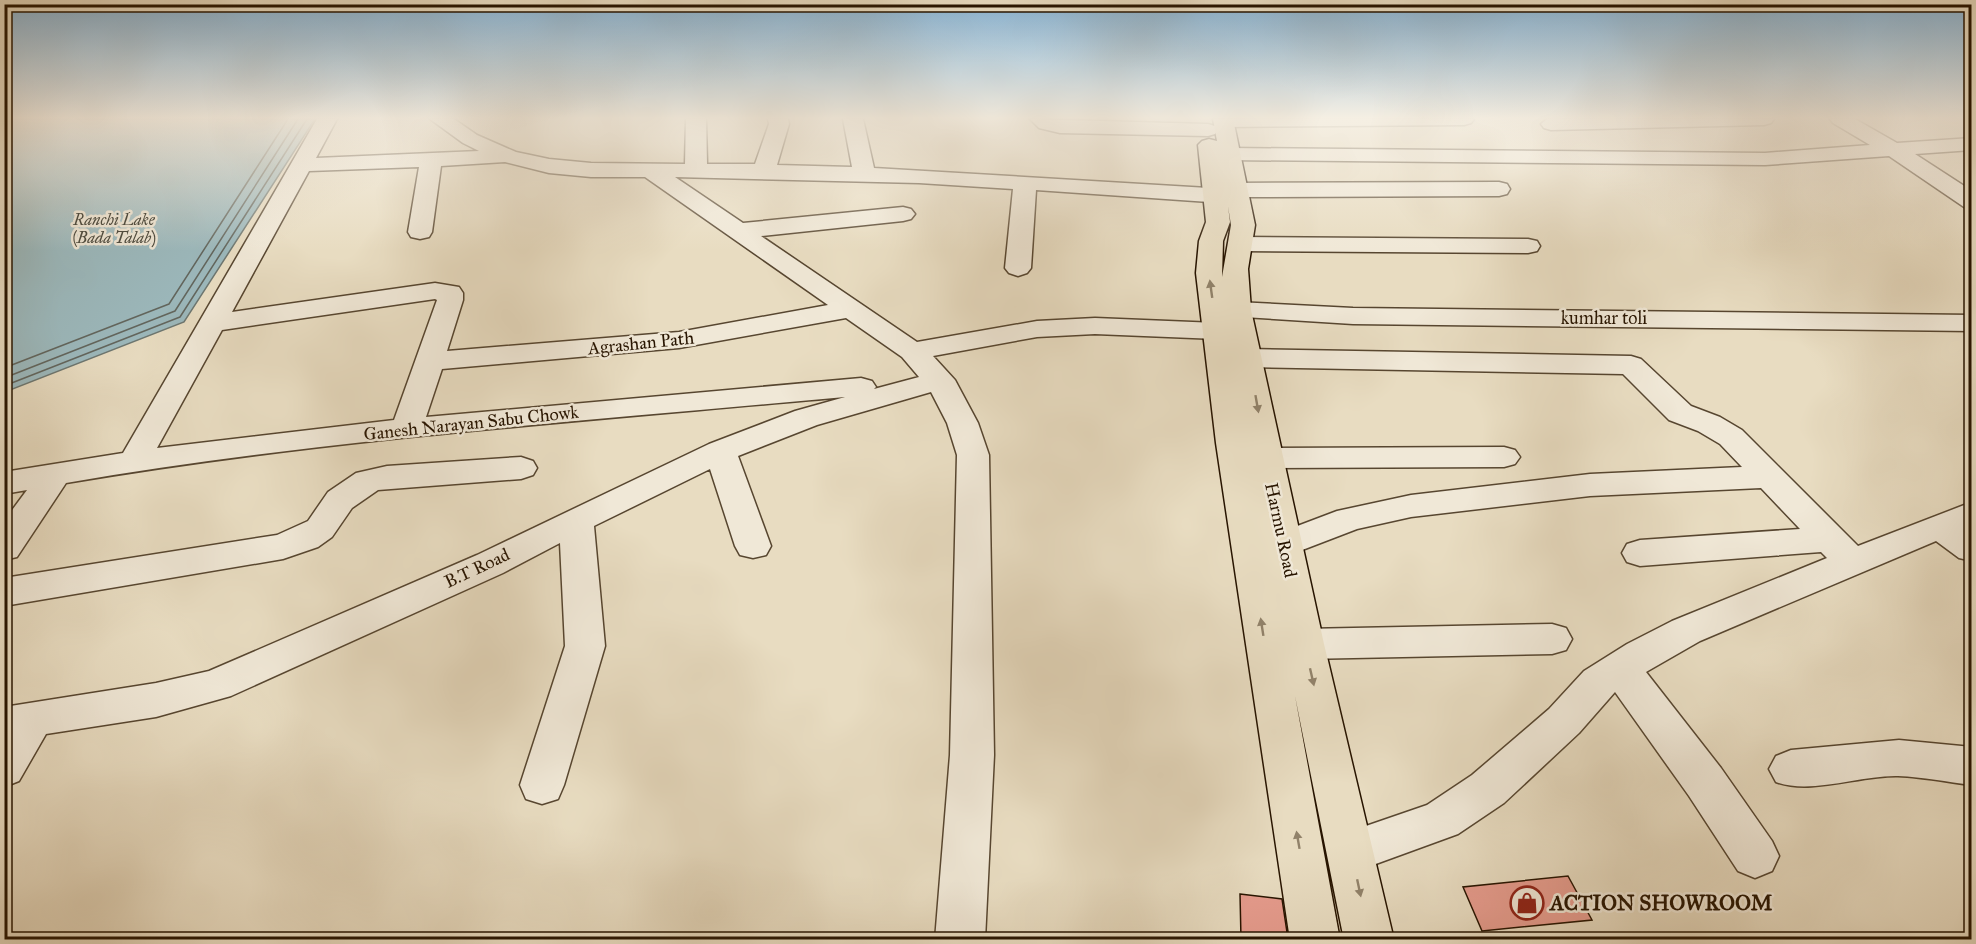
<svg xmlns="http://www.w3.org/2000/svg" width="1976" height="944" viewBox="0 0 1976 944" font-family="'IM FELL Great Primer',serif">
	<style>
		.water { fill: #9cb9bd; stroke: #6d7771; stroke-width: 1.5 }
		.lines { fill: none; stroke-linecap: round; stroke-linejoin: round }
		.shore { stroke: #62665e; stroke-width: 1.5 }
		.building { fill: #e69c8e; stroke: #271400; stroke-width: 1.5 }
		.minor-casing { stroke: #574630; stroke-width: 3 }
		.major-casing { stroke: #271400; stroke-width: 3 }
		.minor { fill: #f0e8d7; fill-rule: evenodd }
		.major { fill: #e8dcc1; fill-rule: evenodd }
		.oneway { fill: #91826a }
		.labels { text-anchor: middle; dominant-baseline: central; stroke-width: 5; stroke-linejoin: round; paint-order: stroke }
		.far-water-label { font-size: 16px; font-style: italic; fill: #504e42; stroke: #f0e8d7 }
		.street-label { font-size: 18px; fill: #271400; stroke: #f0e8d7 }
		.near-poi-label { font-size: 21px; font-weight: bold; fill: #271400; stroke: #f0e8d7; text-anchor: start }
	</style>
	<rect width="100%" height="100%" fill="#e8dcc1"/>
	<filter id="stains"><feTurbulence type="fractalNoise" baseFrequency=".00333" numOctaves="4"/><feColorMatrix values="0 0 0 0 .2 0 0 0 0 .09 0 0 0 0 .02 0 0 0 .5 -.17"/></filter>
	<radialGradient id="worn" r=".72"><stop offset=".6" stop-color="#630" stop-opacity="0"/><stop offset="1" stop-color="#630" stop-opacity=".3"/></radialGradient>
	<path class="water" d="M5,119h310l-131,203 -179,70z"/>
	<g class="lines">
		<g class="shore">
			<path d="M4,368l165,-64 119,-185"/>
			<path d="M4,378l171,-67 123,-192"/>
			<path d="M4,386l176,-69 127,-198"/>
		</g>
	</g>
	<g class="building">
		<path d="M1568,876l24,44 -110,11 -19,-44z"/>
		<path d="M1240,894l42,5 6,40h-47z"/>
	</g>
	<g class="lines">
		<defs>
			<g id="minor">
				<path d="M317,119h20l-21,39 163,-7 -16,-8 -33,-24h24l23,16 39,17 33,7 42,4 94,1 1,-45h20l1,45h48l14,-40 -1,-5h20l1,5 -12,41 75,2 -9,-48h20l11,49 351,21 3,-4 8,-2 263,-1 8,2 3,5 -3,5 -8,2 -250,1 -3,5 -8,2 -202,-14 -5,78 -4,5 -9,3 -9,-3 -4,-5 8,-79 -94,-6 -244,-6 68,46 160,-16 8,2 4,5 -4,5 -8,2 -142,15 156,106 120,-21 58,-3 122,5 10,2 4,6 -4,6 -10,2 -122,-5 -58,3 -104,19 22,24 23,43 11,32 5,300 -9,185h-50l15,-185 7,-300 -10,-32 -16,-31 -114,33 -79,31 33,90 -5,9 -13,3 -13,-3 -5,-9 -25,-77 -116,57 11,120 -41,139 -6,14 -16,5 -16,-5 -6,-14 45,-139 -5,-103 -57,30 -272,123 -75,21 -110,17 -27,47 -15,6v-80l152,-24 53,-12 268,-116 232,-111 86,-33 50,-14c-260,24 -522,42 -779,86l-49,74 -13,3v-39l23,-31 -23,4v-22l119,-19zM505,162l44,11 42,4h54l183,128 -149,27 -232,19 16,-51v-7l-4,-6 -24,-4 -203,29 77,-141 110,-4 -11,65 3,5 9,2 9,-2 3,-5 9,-66zM435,299l2,1 -43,120 -237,28 65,-118zM846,318l56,39 17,20 -45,12 2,-2 -4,-6 -11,-3 -435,39 16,-48 237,-21z"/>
				<path d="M1030,119l178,5 7,2 3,4 -3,4 -7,2 -148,-3 -21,-5z"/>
				<path d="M1215,119h259l-3,4 -7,2 -240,2 -7,-2 -3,-4z"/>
				<path d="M1547,119h227l-3,4 -7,2 -213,5 -7,-2 -3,-4z"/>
				<path d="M1830,119h25l42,24 75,-5v12l-57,4 57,37v18l-8,-2 -75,-51 -124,9 -535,-5 -8,-1 -3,-5 3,-5 8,-1 535,5 105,-8 -37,-22z"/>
				<path d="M1241,237l287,2 9,2 3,5 -3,5 -9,2 -287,-2 -9,-2 -3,-5 3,-5z"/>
				<path d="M1237,302l116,6 619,7v16l-619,-7 -126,-8 -4,-6 4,-6z"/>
				<path d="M1248,349l383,7 10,3 50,47 29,11 22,13 116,116 114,-44v25l-5,1 5,3v30l-13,-3 -23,-17 -236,100 -54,31 75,96 51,73 7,15 -7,15 -17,7 -17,-7 -49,-75 -74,-104 -36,41 -75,70 -46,31 -107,39 -17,-6 -6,-15 6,-15 93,-32 45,-30 77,-66 35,-38 43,-27 45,-23 155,-63 -6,-6 -181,14 -13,-4 -5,-9 5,-9 13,-4 160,-11 -39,-41 -171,8 -179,21 -54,12 -73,28 -13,-3 -5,-9 5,-9 66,-25 74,-16 179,-21 152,-7 -22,-23 -22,-13 -29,-11 -46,-46 -375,-7 -10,-3 -4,-6 4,-6z"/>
				<path d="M1504,447l11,3 5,7 -5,7 -11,3 -238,1 -11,-3 -5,-7 5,-7 11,-3z"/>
				<path d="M521,457l12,4 4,7 -4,7 -12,4 -143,11 -26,18 -20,29 -14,10 -35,12 -279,47v-28l273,-43 31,-14 20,-29 28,-19 31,-7z"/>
				<path d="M1552,624l14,4 6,11 -6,11 -14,4 -248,5 -14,-4 -6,-11 6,-11 14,-4z"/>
				<path d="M1899,740l73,7v38c-25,-3 -49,-8 -74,-9 -38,-1 -87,19 -122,6l-7,-13 7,-13 15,-6z"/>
			</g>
			<path id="major" d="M1213,119h20l22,106 -7,44 3,41 73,334 70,296h-50l-49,-244 45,244h-50l-74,-497 -20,-170 3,-32 7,-19 -8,-77 4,-4 7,-2 8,2zM1228,206l3,19 -9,52 1,-36 7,-19z"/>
		</defs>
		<use href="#minor" class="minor-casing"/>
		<use href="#major" class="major-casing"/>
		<use href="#minor" class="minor"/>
		<use href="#major" class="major"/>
	</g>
	<defs><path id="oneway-solid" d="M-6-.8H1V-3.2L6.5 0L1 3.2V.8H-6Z" transform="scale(1.5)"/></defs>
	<g class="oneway">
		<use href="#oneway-solid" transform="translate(1211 289) rotate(-98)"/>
		<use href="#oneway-solid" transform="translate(1257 404) rotate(80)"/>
		<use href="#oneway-solid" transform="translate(1262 627) rotate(-99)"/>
		<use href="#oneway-solid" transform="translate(1312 677) rotate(77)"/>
		<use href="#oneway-solid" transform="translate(1298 840) rotate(-100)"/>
		<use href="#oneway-solid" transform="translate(1359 888) rotate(78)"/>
	</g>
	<linearGradient id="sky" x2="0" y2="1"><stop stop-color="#89b6d7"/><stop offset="0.47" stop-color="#f5efe3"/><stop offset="1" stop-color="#f5efe3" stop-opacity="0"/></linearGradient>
	<rect width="1976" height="251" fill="url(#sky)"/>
	<defs>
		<symbol id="shop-ring" viewBox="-11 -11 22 22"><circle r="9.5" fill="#f0e8d7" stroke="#8f2418" stroke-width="1.5"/><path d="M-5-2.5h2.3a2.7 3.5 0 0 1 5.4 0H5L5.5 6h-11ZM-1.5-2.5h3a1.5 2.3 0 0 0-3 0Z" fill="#8f2418"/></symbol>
	</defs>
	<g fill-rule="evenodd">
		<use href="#shop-ring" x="1508" y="884" width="38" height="38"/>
	</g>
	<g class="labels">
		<g class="far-water-label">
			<text x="114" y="219">Ranchi Lake<tspan x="114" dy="18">(Bada Talab)</tspan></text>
		</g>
		<g class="street-label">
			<text x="1604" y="318">kumhar toli</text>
			<text transform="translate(641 343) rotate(-6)">Agrashan Path</text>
			<text transform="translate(471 423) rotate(-6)">Ganesh Narayan Sabu Chowk</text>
			<text transform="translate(1281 530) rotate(78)">Harmu Road</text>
			<text transform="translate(477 568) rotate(-25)">B.T Road</text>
		</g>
		<g class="near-poi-label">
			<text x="1550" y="903">ACTION SHOWROOM</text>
		</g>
	</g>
	<rect width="1976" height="944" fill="none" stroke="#e8dcc1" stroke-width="24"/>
	<rect x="6" y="6" width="1964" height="932" fill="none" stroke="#271400" stroke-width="3"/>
	<rect x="12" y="12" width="1952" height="920" fill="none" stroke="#271400" stroke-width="1.5"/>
	<rect width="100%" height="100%" filter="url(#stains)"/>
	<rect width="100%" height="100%" fill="url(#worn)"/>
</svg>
